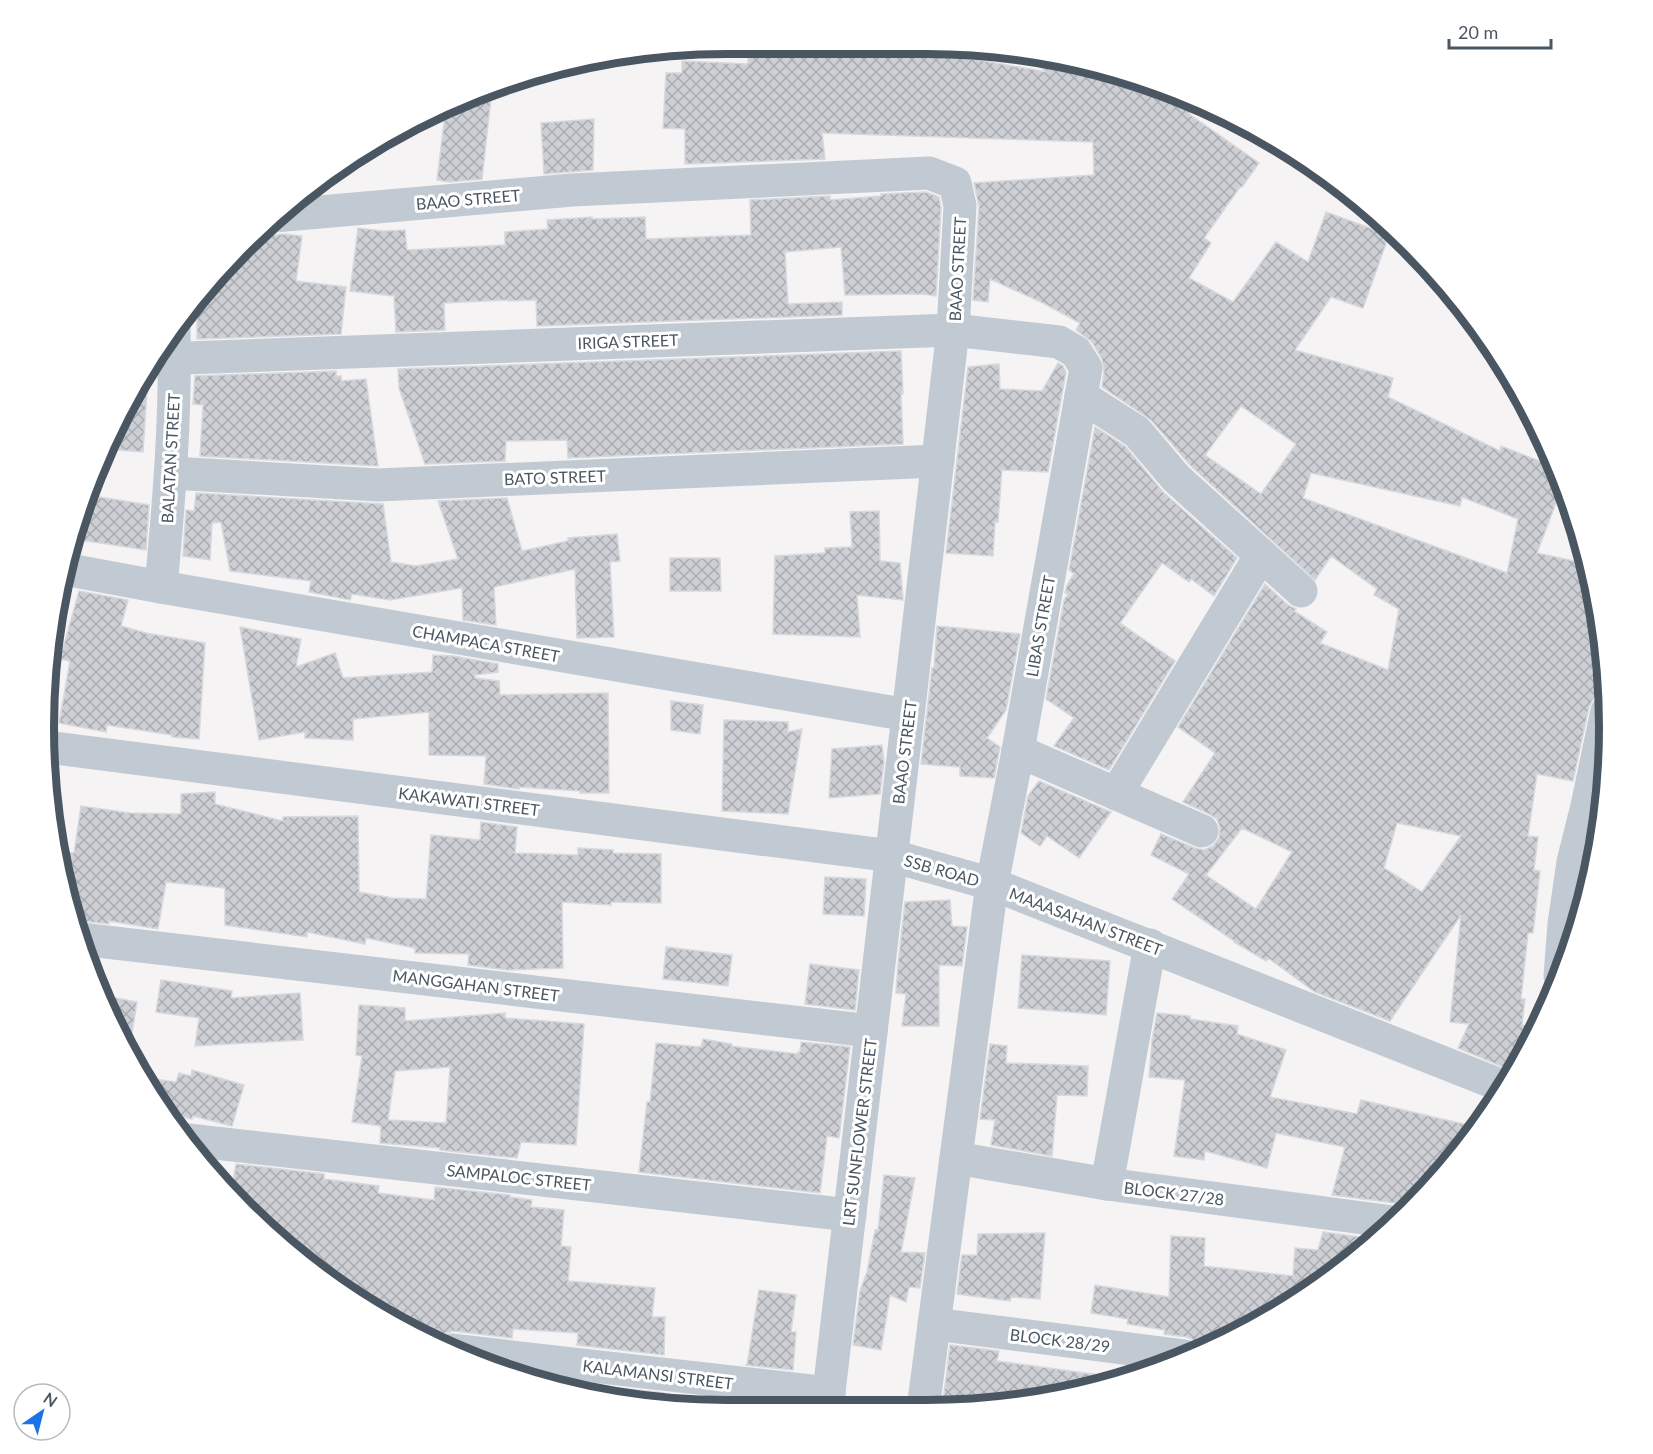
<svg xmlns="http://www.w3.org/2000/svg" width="1653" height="1454" viewBox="0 0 1653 1454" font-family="Lato,sans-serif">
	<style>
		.building { fill: url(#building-cross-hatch); stroke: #d7d9de; stroke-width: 1.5; fill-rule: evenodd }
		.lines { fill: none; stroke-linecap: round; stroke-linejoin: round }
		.street { stroke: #c1cad2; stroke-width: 33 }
		.labels { text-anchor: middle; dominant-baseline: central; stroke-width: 6; stroke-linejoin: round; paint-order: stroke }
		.street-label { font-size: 16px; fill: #4a5661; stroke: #fff }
		.rim { fill: none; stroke: #4a5661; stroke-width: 8 }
	</style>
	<defs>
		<pattern id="building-cross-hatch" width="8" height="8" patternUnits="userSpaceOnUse" patternTransform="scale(1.5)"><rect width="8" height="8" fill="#cdcfd5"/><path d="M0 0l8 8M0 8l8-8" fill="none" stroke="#a8abb0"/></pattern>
	</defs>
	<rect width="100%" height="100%" fill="#f5f3f3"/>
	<g class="building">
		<path d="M748,44h140l159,28 -30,-21 42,6 128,38 11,6 -9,13 70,49 -17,24h-2l-36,51 7,5 -22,35 44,24 43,-60 32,20 18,-50 63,23 -26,73 -32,-11 -36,53 98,28 -5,19 112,54 1,-5 54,21 7,20 -25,66 51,11 11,64 -7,44 10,2 -5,22 -4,3 -4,8 -16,74 -36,-7 -9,62 10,1 -4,33 6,1 -7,62h-5l-7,66h4l-3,26 14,3 -21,44 -57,-24 11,-24 -19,-2 11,-107 -71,106 -75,-29 -47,-34 -2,3 -32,-19v-1l-62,-42 17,-25 -38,-19 10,-21 34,14 9,2 9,-4 6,-8 1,-10 -3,-9 -8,-5 -26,-12 32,-49 -37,-26 87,-143 23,21 8,4 -2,2 33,21 -7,11 68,27 11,-61 -25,-14 3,-6 -46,-33 -16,24 -125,-115 -39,-45 -49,-33 2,-16 -2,-12 -10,-17 -16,-12 4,-7 -37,-20 -53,-24 -2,23 -15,-2 6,-93 -5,-24 120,-8 -1,-33 -271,-9 3,26 -140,5v-35l-22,-1 3,-55h16v-12l66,3zM1241,406l55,38 -35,50 -56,-39zM1311,473l149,33 2,-9 56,22 -11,54 -204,-75zM1397,823l64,13 -39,56 -38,-24zM1242,828l50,24 -36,57 -50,-34z"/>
		<path d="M492,89l-10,90 -32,3 -13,-2 9,-74z"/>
		<path d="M594,119l-1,51 -49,4 -3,-51z"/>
		<path d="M926,192l13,5 2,10 -5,89 -13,-2 -78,1 -4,-48 -56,5 3,52 54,-2v13l-305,11 -1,-26 -28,1v-1l-64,3 1,27 -49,2 -2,-36 -44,-5 8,-63 25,3 22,-1 2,20 98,-5v-13l43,-3 -1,-9 45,-3 -1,2 54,-2 1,22 105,-4 -1,-35 80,-4v4l51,-4v-2z"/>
		<path d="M260,231l15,4 9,-1 18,2 -6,45 50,6 -5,47 -144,5v-18l5,-28z"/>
		<path d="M901,351l2,43h-2l2,50 -335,14 -1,-18 -61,1 -1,20 -80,3 -26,-76 -1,-19z"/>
		<path d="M1058,363l5,3 3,6 -18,100 -46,-2 -4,52h-3l-2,34 -47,-3 22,-186 31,-3 1,25 42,2z"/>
		<path d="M336,371v5h5v5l25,-2 12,87 -178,-10 3,-51 -10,-1 2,-28z"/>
		<path d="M148,375l-5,77 -38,-3z"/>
		<path d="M1095,427l30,19 38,46 74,66 -23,38 -23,-17 -2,3 -27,-19 -42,60 55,38 -66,109 -55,-24 20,-28 -28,-19 18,-99 4,-6 -3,-1 2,-8 7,-11 -5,-4z"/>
		<path d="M196,493l187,11 8,58 25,4 42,-7 -20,-58 69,-3 15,53 46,-10v-3l49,-4 3,27 -10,1 4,75 -37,1 -2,-69 -81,18 2,38 -33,-5 -1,-32 -72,12 -38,-6 -2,6 -41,-8 2,-11 -81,-10 -9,-49 -9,1 -2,37 -27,-4 3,-46 8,1z"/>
		<path d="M87,495l62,10 -3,45 -73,-11z"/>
		<path d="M879,511l1,50 20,2 3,37 -46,-5 3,42 -87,-3 2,-78 50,-3v-5l27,-1 -2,-35z"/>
		<path d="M670,558h50l1,33h-51z"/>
		<path d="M79,591l49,9 -7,26 25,7 59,10 -6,96 -27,-2v-2l-65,-10 -1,7 -47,-9 11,-62 -10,-2z"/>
		<path d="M937,626l83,8 -14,76 -19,28 13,9 -6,31 -34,-2v-9l-39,-3 11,-96h2z"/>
		<path d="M240,627l61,12 -5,28 39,-14 8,25 89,-6 1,-17 20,1 45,8v8l-23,3v3l24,3 1,14 108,-2 1,100h-29v-2l-61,-4v2l-35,-5 2,-28 -57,-1v-43l-76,7v21l-48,-2v-6l-46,8z"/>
		<path d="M671,701l32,4 -3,29 -29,-4z"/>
		<path d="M724,720l64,2v10l14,-3 -14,85 -66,-3z"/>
		<path d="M882,745l2,17 -4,32 -51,4 3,-49z"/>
		<path d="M1039,781l72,31 -32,46 -32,-22 -7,10 -19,-13 7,-37z"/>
		<path d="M215,792v12l68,17v-4l75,-1 1,76 34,6 33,1 5,-64 49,5 1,-18 36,5 -2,26 63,2v-7l35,2v3l48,1v49l-50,-1v3l-49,-3 1,66 -55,2 -40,-5 1,-11 -54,-1v-5l-49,-10 -1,6 -58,-12v5l-82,-12v-37l-59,-6 -8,47 -49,-8v3l-36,-4 -6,-16 -9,-52 16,1 7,-47 49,7 51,1v-20z"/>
		<path d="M825,877l41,2 -2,37 -41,-2z"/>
		<path d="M950,900l2,26 15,1 -5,39 -23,-1v61h-37l4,-32 -10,-1 2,-29 7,-62z"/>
		<path d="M666,947l66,8 -4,31 -65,-7z"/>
		<path d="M1022,955l88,6 -4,54 -88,-7z"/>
		<path d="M810,964l49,6 -4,40 -50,-6z"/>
		<path d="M161,980l71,11 -1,7 69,-5 3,47 -108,6 4,-28 -43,-6z"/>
		<path d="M101,995l36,7 -8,50 -15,-22z"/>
		<path d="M359,1005l46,3v13l100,-8v5l79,6 -8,121 -55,-3 -4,16 -77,-8v-2l-60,-5 1,-17 -29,-4 10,-66 -6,-1zM450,1067l-4,56 -58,-3 7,-49z"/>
		<path d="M1157,1013l33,3v3l48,7 -1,8 49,16 -16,47 87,17 4,-14 115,27 -36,50 -34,32 -11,-6 -63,-8 13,-48 -69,-14 -9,35 -62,-17 -1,9 -30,-4 11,-76 -36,-3 3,-37z"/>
		<path d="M703,1039l29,5 -1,2 67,8v-2h2l1,-10 49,5 -11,91 -12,-2 -7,57 -181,-21 8,-70h3l6,-59 45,4z"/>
		<path d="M990,1044l17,2 -1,17 82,3 -1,30 -30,-1 -5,61 -61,-11 4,-25 -15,-1z"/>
		<path d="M192,1070l52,15 -12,41 -39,-10 -1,3 -22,-6 -24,-35 30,4 3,-9 12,3z"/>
		<path d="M236,1164l88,10v5l55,7 -1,7 56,7 1,-13 75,8v2l22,3 -1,7 33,3 -3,36 10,1 -3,34 87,7 -3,29h13l-1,38 -87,-10 1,-12 -65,-4 -1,9 -59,-7 -11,3 -32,-3 -99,-62 -75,-70 -5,-4z"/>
		<path d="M884,1175l31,3 -14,74 24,1 -5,35 -11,-1 -3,15 -16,-7 -9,55 -28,-5 7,-54 7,-19 8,-42h3z"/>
		<path d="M1323,1232l52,7 -33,30 -113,71 -26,10 -7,-9 -9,-4 -23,-3 1,-4 -38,-6 1,-5 -37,-6 4,-28 74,12 2,-61 34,2 -1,28 89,10 2,-28 23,2z"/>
		<path d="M1045,1233l-5,66 -29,-2 -1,4 -53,-7 5,-39h15l1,-21z"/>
		<path d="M759,1290l37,5 -5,37h5l-3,38 -48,-5h2z"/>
		<path d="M950,1345l49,6 -2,10 124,17v3l-18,6 -133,22h-23l1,-6 -5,-1z"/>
		<path d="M573,1383l91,10v13l-92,-15z"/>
		<path d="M741,1402l48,5v2h-49z"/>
	</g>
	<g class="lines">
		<g class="street">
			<path d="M274,216l298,-26 357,-17 26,10 5,23 -7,124 -126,1079"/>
			<path d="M157,359l796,-29 106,12 17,10 10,16 -68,383 -26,133 -69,525"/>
			<path d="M1081,396l56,36 39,46 125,113"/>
			<path d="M172,473l206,12 560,-24"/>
			<path d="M64,569l97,18 747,128"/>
			<path d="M161,587c8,-86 15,-171 13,-258"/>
			<path d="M47,747l845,109 100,28 513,203"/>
			<path d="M1018,751l184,80"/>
			<path d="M1116,794l145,-239"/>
			<path d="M80,939l791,92"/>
			<path d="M1560,976l4,-52 9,-62 14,-56 20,-95"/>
			<path d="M188,1140l662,75"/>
			<path d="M956,1158l151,26 286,38"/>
			<path d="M1107,1184l43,-239"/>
			<path d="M934,1324l251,32"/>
			<path d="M451,1350l378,43"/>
		</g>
	</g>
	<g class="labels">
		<g class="street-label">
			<text transform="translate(468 199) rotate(-5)">BAAO STREET</text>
			<text transform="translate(957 269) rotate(-87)">BAAO STREET</text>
			<text transform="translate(628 341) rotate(-2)">IRIGA STREET</text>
			<text transform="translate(170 458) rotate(-87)">BALATAN STREET</text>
			<text transform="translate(555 477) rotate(-2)">BATO STREET</text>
			<text transform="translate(1040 626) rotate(-80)">LIBAS STREET</text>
			<text transform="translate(486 643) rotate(10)">CHAMPACA STREET</text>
			<text transform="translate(904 752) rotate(-83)">BAAO STREET</text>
			<text transform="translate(469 801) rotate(7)">KAKAWATI STREET</text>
			<text transform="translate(942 870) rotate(16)">SSB ROAD</text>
			<text transform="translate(1086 921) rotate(21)">MAAASAHAN STREET</text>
			<text transform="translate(476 985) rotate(7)">MANGGAHAN STREET</text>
			<text transform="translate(859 1132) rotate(-83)">LRT SUNFLOWER STREET</text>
			<text transform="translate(519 1177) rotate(6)">SAMPALOC STREET</text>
			<text transform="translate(1174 1193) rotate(7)">BLOCK 27/28</text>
			<text transform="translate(1060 1340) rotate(7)">BLOCK 28/29</text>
			<text transform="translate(658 1374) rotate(7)">KALAMANSI STREET</text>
		</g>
	</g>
	<path d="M0 0H1653V1454H0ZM727 54H926A673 673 0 0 1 1599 727V727A673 673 0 0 1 926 1400H727A673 673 0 0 1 54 727V727A673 673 0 0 1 727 54Z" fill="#fff" fill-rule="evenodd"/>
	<path class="rim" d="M727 54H926A673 673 0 0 1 1599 727V727A673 673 0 0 1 926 1400H727A673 673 0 0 1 54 727V727A673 673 0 0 1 727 54Z"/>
	<g transform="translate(42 1412) rotate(35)"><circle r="28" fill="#ffffff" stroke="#b7bbc0" stroke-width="1.5"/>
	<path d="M0-4.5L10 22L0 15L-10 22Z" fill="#1a73e8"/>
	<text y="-9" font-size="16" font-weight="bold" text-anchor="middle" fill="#4a5661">N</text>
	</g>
	<path d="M1449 39v9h102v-9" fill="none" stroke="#4a5661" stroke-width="3"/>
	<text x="1458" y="39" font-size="18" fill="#4a5661" stroke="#ffffff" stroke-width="4.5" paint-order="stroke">20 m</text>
</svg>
